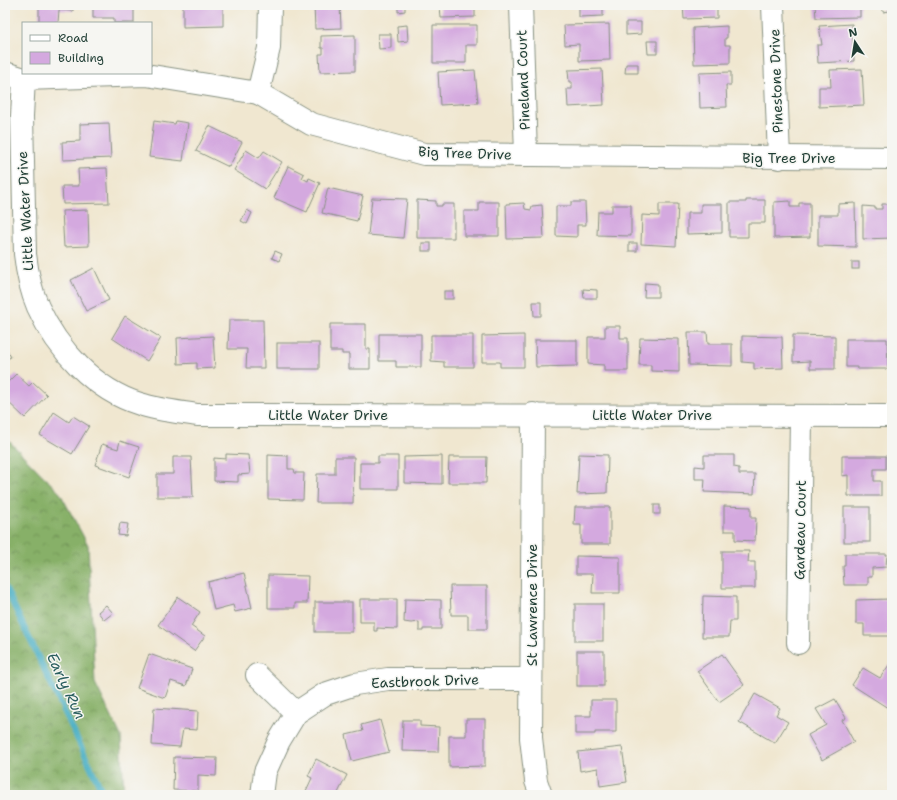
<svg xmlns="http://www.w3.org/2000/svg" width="897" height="800" viewBox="0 0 897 800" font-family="'Shantell Sans',sans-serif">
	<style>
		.forest { fill: url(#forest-crowns); stroke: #53764e }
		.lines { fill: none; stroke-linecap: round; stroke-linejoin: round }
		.stream { stroke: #41abc1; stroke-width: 6 }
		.building { fill: #d4a9df }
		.minor-casing { stroke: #889282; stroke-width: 24 }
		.minor { stroke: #fff; stroke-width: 22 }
		.labels { text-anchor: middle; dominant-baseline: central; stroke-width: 3; stroke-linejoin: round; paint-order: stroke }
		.street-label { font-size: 14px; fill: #1f3d34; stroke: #f6f6f2 }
		.water-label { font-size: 15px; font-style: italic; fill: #295e5e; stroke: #f6f6f2 }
	</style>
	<defs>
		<pattern id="forest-crowns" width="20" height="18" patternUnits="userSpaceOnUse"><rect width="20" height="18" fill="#87b067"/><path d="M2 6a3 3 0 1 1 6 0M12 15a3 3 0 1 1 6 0" fill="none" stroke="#6e9056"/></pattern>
	</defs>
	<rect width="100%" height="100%" fill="#f6f6f2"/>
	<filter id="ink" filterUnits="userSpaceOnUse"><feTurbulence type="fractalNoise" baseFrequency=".025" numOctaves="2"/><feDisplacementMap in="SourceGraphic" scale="8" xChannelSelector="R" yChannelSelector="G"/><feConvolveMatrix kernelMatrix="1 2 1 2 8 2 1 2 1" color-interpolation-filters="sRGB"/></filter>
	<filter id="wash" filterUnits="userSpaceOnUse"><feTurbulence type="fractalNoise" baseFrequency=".012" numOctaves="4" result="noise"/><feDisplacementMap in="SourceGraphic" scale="16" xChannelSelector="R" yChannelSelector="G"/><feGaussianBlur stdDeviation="0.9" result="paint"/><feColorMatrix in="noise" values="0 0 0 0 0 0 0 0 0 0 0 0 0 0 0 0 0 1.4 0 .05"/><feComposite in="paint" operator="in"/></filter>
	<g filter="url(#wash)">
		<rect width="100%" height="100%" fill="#f0e7d0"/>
		<path class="forest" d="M5,437l55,56 28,52 7,138 26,53 3,59h-119z"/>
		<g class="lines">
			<path class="stream" d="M5,587l99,208"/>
		</g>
		<g id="blocks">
			<g class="building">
				<path d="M5,5h4l-4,12z"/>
				<path d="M39,5h34v6l-14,-1 -1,13h-19z"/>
				<path d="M93,5h41v18h-20v-5h-21z"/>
				<path d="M183,5h40v21l-40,1z"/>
				<path d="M314,5h26l1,23 -26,1z"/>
				<path d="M398,5h7v6l-7,1z"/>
				<path d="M440,5h35v12l-34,1z"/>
				<path d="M579,5h24v11l-24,1z"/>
				<path d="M683,5h34v13l-33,1z"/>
				<path d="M815,5h45v12l-44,1z"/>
				<path d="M882,5h8v6l-7,1z"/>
				<path d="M626,22h15v12l-15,1z"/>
				<path d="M609,24l1,36 -31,1v-17l-14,1 -1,-20z"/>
				<path d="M852,24l2,37 -36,2 -1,-18h5l-3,-19z"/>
				<path d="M407,25l1,16 -10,1 -1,-16z"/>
				<path d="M433,25h44v20h-11v18h-33z"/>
				<path d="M727,26v12h-2v7h5v18l-36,1 -1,-36z"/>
				<path d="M378,34h13v14l-12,1z"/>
				<path d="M355,35v36l-35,1 -1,-18h4v-6h-2v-12z"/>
				<path d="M647,41h10v13h-9z"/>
				<path d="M626,64h12v9h-13z"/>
				<path d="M602,69l2,36 -36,2 -1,-18h5v-7h-3l-1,-12z"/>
				<path d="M862,69l2,36 -45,2v-20h12l-1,-17z"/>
				<path d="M475,70l3,33 -38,2 -2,-33z"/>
				<path d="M731,72v13h-5l1,22 -27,1 -1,-35z"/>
				<path d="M154,121l21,3 1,-3 12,2 -5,38 -34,-4z"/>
				<path d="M109,123l2,35 -48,2 -1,-18 18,-1v-17z"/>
				<path d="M209,126l33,16 -13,25 -33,-16z"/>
				<path d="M246,150l13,8 5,-7 18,11 -17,27 -31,-19z"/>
				<path d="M288,166l16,8 -2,4 6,3 1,-3 11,5 -13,29 -33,-14z"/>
				<path d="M107,168l2,35 -46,1 -1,-18h17l-1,-17z"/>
				<path d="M328,188l35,8 -6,25 -35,-8z"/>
				<path d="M372,198l35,1 -4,39 -35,-3z"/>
				<path d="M417,200l19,1v5h6v-2h12v34h-37z"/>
				<path d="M746,200h19v23h-17v14h-19v-35h17z"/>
				<path d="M790,201v6h9v-4h11v34l-36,1v-36z"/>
				<path d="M479,202h20v34h-35v-25h15z"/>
				<path d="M571,202h14l1,23h-9v12l-21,-1v-30h15z"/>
				<path d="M524,203l1,6 6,1 1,-4 10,-1 2,33 -37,1 -1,-35z"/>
				<path d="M855,203l1,44 -38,-1v-31h20v-11z"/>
				<path d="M659,204h19l-2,42 -35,-2 1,-29 17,1z"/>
				<path d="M701,204h21v29l-35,1v-21h14z"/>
				<path d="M882,204h10v34l-29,1v-33l12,1v2h7z"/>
				<path d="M612,205h19v31l-34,-1 1,-23h14z"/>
				<path d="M88,210l1,36 -25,1 -2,-36z"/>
				<path d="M247,210l5,3 -5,11 -6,-3z"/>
				<rect x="422" y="243" width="9" height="8"/>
				<rect x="629" y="243" width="8" height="8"/>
				<path d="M275,251l7,3 -3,7 -7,-3z"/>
				<rect x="852" y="262" width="7" height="7"/>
				<path d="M94,268l15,32 -23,11 -15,-31z"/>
				<path d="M645,283l13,1v13h-14z"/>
				<path d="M583,289l14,1v8h-13z"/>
				<rect x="444" y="291" width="9" height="8"/>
				<path d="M533,302h8v14h-7z"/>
				<path d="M125,316l36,22 -14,23 -35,-23z"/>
				<path d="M229,320h34l1,48h-18l1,-19h-19z"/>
				<path d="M330,324h36v25h4v20h-21v-15h-7v-3h-12z"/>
				<path d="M605,326h15v12h8v33h-24v-6l-16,-1v-27h17z"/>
				<path d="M688,332h19l1,12h24v22l-43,-1z"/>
				<path d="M379,334h42v33h-25v-6h-17z"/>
				<path d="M431,335h42v32h-29v-5l-13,-1z"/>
				<path d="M524,335v32h-24v-5h-18v-26z"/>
				<path d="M793,335l42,1v33h-25v-8l-17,1z"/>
				<path d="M213,336l2,32 -18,1v-6l-19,1 -1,-26z"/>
				<path d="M742,336l40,1 1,31 -29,1v-6l-12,-1z"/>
				<path d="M640,338l39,1v33l-28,-1v-6h-12z"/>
				<path d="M846,339h41l1,30h-31v-2h-11z"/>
				<path d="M535,340h42v26l-41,1z"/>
				<rect x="277" y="343" width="42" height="26"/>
				<path d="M5,347l6,10 -6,3z"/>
				<path d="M16,374l13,12 4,-4 14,13 -22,23 -20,-19v-14z"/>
				<path d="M54,412l15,10 4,-6 16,10 -17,28 -32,-19z"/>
				<path d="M120,441l19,6 -10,30 -34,-12 7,-21 16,5z"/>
				<path d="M226,454l22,1 2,19 -12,1v7l-24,-1v-23l12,1z"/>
				<path d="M579,454l29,1 -1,38 -30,1z"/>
				<path d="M268,455l20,1v13h6l1,4h9l-1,27 -35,-1z"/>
				<path d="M704,455h30v12l5,1v6h16l-1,20 -50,-2 1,-13h-10v-13l9,1z"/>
				<path d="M378,456h20v33h-38v-26h18z"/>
				<path d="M442,456v28l-38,-1v-26z"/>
				<path d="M842,456h44v13h-12v12h7v15h-33v-21l-6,1z"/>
				<path d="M173,457h18l2,40h-36v-23h16z"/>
				<path d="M335,457h19l-1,46h-37l1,-29h18z"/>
				<path d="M449,457h38l-1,26h-38z"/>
				<rect x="654" y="505" width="6" height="9"/>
				<path d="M724,506l27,1v11h5l-1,23 -20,-1v-9h-11z"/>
				<path d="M575,507h35v37h-29v-19h-7z"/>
				<rect x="844" y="507" width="26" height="35"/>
				<path d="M120,523l8,1 -2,12 -8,-1z"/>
				<path d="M722,551h27l-1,11h7v26h-33z"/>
				<path d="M845,554h42l-1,13 -14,1v9h-4v8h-24l-1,-19h2z"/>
				<path d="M576,556l44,1v36h-28l1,-19h-17z"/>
				<path d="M244,573l8,35 -17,4 -2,-7 -19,5 -6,-28z"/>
				<path d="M268,575l40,1 -1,27h-12v5h-27z"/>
				<path d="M450,586h37v43h-19v-14h-17z"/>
				<path d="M703,596l33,1v24h-6l-1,16h-27z"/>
				<path d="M178,597l22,15 -9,14 14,10 -11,15 -36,-26z"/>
				<path d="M360,599h37v30l-20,-1v3h-3v-9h-14z"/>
				<path d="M405,599l36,1v29h-18v2h-4v-9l-8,1 -7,-1z"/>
				<path d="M890,599v37h-26v-12h-8v-24z"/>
				<rect x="315" y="602" width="37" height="30"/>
				<rect x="575" y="604" width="28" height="37"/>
				<path d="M106,605l7,8 -9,7 -6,-8z"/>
				<rect x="577" y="651" width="27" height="35"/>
				<path d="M149,654l43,15 -6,17 -15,-5 -6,17 -28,-10z"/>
				<path d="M722,654l22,31 -25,17 -22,-31z"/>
				<path d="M889,665l3,2 -1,43 -39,-25 11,-17 17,10z"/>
				<path d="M755,694l25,14 -4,7 12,7 -13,21 -36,-21z"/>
				<path d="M835,699l11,19 -4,2 12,22 -32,18 -14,-25 18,-10 -10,-16z"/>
				<path d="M591,700h25v32h-21v2h-20v-18h16z"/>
				<path d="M154,708l44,3 -1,19 -14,-1 -3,18 -28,-2z"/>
				<path d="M466,719h19v47l-36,1v-31h17z"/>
				<path d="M380,720l9,32 -37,9 -6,-26 17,-4 -2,-6z"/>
				<path d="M403,720h17v6l19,1 -1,25 -36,-1z"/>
				<path d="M622,747l5,35 -27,4 -2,-18 -18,3 -2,-19z"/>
				<path d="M174,757l43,1 -1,18 -18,-1v16l-25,-1z"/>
				<path d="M316,759l31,16 -10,20h-28l-4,-2 7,-15 -4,-2z"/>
			</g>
		</g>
	</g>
	<g filter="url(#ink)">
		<use href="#blocks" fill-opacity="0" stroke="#889282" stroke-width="1"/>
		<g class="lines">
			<defs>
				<g id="minor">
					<path d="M521,5l5,150"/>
					<path d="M773,5l6,153"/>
					<path d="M5,73l19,6 122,-4 112,18 53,31 113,30 468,4"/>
					<path d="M24,79l-2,37 3,138c2,18 6,37 13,53 19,42 56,83 102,97 18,6 38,8 57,11l695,1"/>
					<path d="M258,93l11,-45 1,-43"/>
					<path d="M533,414l-2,324 5,43 5,14"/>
					<path d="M798,643l3,-227"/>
					<path d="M257,675l39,38"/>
					<path d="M262,795l3,-23 14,-31 17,-28 29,-19 30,-10 33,-5h143"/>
				</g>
			</defs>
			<use href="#minor" class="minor-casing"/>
			<use href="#minor" class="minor"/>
		</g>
	</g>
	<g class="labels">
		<g class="street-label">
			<text transform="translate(523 80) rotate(-92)">Pineland Court</text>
			<text transform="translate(776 81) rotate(-92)">Pinestone Drive</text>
			<text transform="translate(465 153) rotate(2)">Big Tree Drive</text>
			<text x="789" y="158">Big Tree Drive</text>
			<text transform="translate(25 211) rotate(-93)">Little Water Drive</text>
			<text x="328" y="415">Little Water Drive</text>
			<text x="652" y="415">Little Water Drive</text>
			<text transform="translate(800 530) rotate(-89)">Gardeau Court</text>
			<text transform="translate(532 605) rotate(-90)">St Lawrence Drive</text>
			<text transform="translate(425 681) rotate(-2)">Eastbrook Drive</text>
		</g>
		<g class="water-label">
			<text transform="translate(66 686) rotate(65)">Early Run</text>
		</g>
	</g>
	<rect width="897" height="800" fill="none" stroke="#f6f6f2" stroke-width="20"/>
	<rect x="22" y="22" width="130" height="52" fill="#f6f6f2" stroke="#a0aca6"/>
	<rect x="30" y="35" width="20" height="6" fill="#ffffff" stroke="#a0aca6"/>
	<text x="58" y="42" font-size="12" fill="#1f3d34">Road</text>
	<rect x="30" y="52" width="20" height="12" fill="#d4a9df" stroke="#a0aca6"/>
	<text x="58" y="62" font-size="12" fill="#1f3d34">Building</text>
	<g transform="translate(855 42) rotate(348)" stroke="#f6f6f2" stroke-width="3" paint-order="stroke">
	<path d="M0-3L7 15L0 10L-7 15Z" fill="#1f3d34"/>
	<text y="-6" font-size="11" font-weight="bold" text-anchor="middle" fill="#1f3d34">N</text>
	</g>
</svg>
